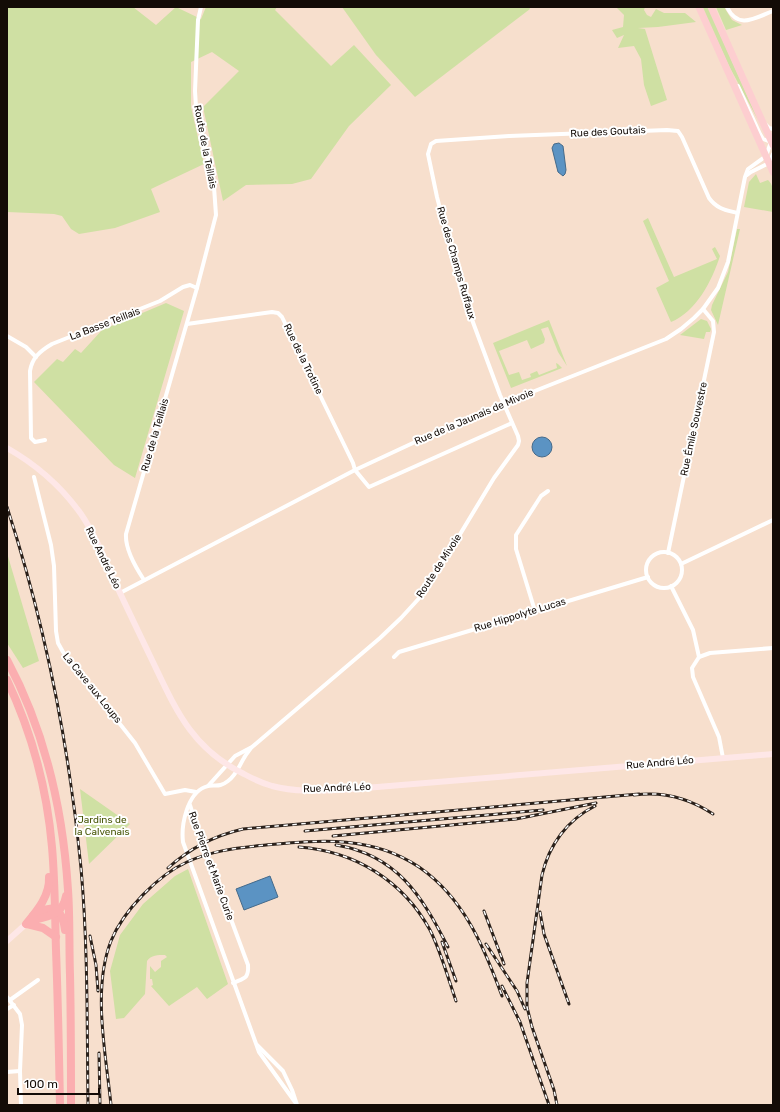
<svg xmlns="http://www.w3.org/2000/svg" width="780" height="1112" viewBox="0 0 780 1112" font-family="Rubik,sans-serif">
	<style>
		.green { fill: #cfe0a3 }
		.water { fill: #5b93c3; stroke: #456a8a }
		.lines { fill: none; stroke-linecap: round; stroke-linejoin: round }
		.street { stroke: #fff; stroke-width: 4 }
		.secondary { stroke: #fee7e7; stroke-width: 6 }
		.primary { stroke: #fdced0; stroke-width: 7 }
		.highway { stroke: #fbaeb0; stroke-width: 8 }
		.rail-casing { stroke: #2a201a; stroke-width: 3 }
		.rail { stroke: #fff; stroke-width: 1.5; stroke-dasharray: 4.5; stroke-linecap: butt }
		.labels { text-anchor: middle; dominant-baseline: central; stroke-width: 4; stroke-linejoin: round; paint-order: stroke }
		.street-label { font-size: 10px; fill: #130b06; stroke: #fff }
		.park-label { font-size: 10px; fill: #485607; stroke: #fff }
	</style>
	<rect width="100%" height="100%" fill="#f7dfcd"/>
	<g class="green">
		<path d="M7,7h126l23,18 20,-18 25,12 5,-12h71l-2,3 56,56 23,-21 37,40 -42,41 -38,53 -19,5 -46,1 -23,16 -20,-94 36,-36 -27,-19 -21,10v45l13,57 -53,25 9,23 -45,16 -36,6 -8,-5 -9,-13 -8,-2 -47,-2z"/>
		<path d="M342,7h187l1,2 -115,88 -39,-42z"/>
		<path d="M616,7h29l-1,3 3,5 4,2 5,-8 8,4h21l11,9 -38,5 -20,1 7,1 22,71 -16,6 -7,-21 -3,-26 -7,-13 -16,2 6,-13 -7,3 -5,-8 11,-3 1,-12z"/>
		<path d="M702,7h6l50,113 -29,-54z"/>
		<path d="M716,7h8l8,13 10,5 -16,5z"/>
		<path d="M756,174l4,9 8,-3c8,7 5,23 5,32l-29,-5 5,-25z"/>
		<path d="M648,218l26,59 43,-18 -5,-10 3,-2 5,9c-8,25 -24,56 -49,66l-15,-34 13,-7 -26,-60z"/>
		<path d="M737,229h3l-22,96 -7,-15 1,-5 16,-33z"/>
		<path d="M166,303l18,8 -49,167 -21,-13 -80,-83 23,-23 6,3 12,-13 6,4 21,-23z"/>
		<path d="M701,319l6,2 4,8 -1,3h-4l-2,7 -24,-4z"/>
		<path d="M549,320l18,46 -9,-14 -10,-25 -7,2 4,10 -1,4 -13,6 -4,-9 -28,11 10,24 10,-3 3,8 9,-3 -1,-3 7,-3 2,4 18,-7 -1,-5 2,1 4,4 -51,20 -18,-45z"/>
		<path d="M7,553l32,108 -16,7 -16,-25z"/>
		<path d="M80,789l50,35 -41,40z"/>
		<path d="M188,869l40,115 -21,15 -10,-12 -28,19 -18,-20 2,-1 -1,-6h-2v-13l5,6 6,-5v-6l6,-4 -2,-2c-7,0 -14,0 -18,6l-2,33 -21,24 -8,1 -6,-48 10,-36 23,-31 32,-28z"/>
	</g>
	<g class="water">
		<path d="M559,143l4,3 3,24 -1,4 -2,2 -5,-4 -6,-24 2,-4z"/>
		<circle cx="542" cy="447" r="10"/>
		<path d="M270,876l8,21 -34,13 -8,-21z"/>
	</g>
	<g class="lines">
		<g class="street">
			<path d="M727,7c11,23 28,11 46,4"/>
			<path d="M738,86l22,48 3,5 8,3"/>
			<path d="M765,124l4,4 4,1"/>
			<path d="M766,156l5,-14"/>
			<path d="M747,175l4,-3 18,-9 4,-9"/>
			<path d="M187,324l85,-12 6,1 4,4 71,146 2,7 14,17 143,-64"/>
			<path d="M7,336l19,11 10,10"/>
			<path d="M45,440l-10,2 -4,-4 -1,-67c2,-13 10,-20 22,-27l108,-43 23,-14 7,-2 7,3 19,-73 -2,-28 -18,-80 -1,-16 3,-71 3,-13"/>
			<path d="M34,477l17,68 3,21 2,65 2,12 5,9 72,91 30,51 20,-4 11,2"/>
			<circle cx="664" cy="570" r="18"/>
			<path d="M668,553l46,-221 -1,-11 -10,-12"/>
			<path d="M681,564l92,-44"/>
			<path d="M144,580c-8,-12 -19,-32 -18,-46l71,-246"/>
			<path d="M671,586l22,44 6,27 -7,11 1,9 26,60 4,21"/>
			<path d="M120,593l235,-123 73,-34 84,-36 154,-61 15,-10 13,-11 9,-9 15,-21 10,-26 17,-85 3,-8 18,-13"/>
			<path d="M535,611l-19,-62v-14l25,-39 7,-5"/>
			<path d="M394,657l5,-5 249,-75"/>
			<path d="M699,657l11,-4 63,-5"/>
			<path d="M251,748c-2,3 -5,6 -7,10 -5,8 -7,16 -16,23 -10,8 -14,2 -23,6 -18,7 -24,38 -22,55l76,210 36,50"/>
			<path d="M208,786l27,-30 17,-9 128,-109 21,-20 22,-24 13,-20 58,-96 24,-33 1,-4 -1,-5 -18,-41 -39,-105 -24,-93 -9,-43 3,-10 5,-3 73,-5 158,-6 11,1 4,6 27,61c8,11 17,12 28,15"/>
			<path d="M190,805l10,31 48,129c1,14 -4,13 -15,18"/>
			<path d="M7,997l13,17 2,11 -2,46 1,34"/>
			<path d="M10,1000l28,-20"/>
			<path d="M7,1009l7,-4"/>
			<path d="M257,1045l26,26 9,19 5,15"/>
			<path d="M7,1072l13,-1"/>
		</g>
		<g class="secondary">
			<path d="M7,448c30,17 54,38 74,66 13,19 23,42 32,64 13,28 26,55 39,82 24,50 40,89 92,114 9,5 18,9 28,12 22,6 46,5 69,4l432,-36"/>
			<path d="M7,941l19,-17"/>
		</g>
		<g class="primary">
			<path d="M699,7l74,165"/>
			<path d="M711,7l62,138"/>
		</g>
		<g class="highway">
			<path d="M7,660c38,71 56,150 61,230 2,28 1,56 2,85 1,43 1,87 1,130"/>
			<path d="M7,680c25,53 40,109 45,167 3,34 3,69 4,103 2,52 3,103 4,155"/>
			<path d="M33,916l10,-6 12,-2c7,5 9,13 10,22"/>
			<path d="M30,922c17,-7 32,-5 36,-26"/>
			<path d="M26,924c12,-14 24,-29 23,-47"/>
			<path d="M27,924l16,4 13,9"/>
		</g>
		<defs>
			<g id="rail">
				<path d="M7,507c38,117 62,238 74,361 7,78 6,158 7,237"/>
				<path d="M634,795c29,-4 55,3 79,19"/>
				<path d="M305,831l238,-21"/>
				<path d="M333,836l183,-17 80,-16"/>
				<path d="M336,845c61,10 86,51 112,102"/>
				<path d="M299,847c56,4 104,34 131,83 11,22 18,48 26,71"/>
				<path d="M168,868c22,-20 45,-32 75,-39l396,-35"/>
				<path d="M484,911l20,53"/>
				<path d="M540,912l4,22 25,70"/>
				<path d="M90,936l6,29 2,26"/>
				<path d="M442,942l14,39"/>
				<path d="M486,944l31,47 8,18"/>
				<path d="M502,986l18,36 29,83"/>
				<path d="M99,1053l1,52"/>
				<path d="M111,1105c-5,-50 -19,-116 0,-164 12,-30 47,-66 76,-79 26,-12 51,-14 79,-17 55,-5 105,-10 153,22 45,31 65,80 83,129"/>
				<path d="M557,1105l-3,-15 -22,-63 -5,-20v-24l15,-108c7,-30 25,-55 53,-69"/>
			</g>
		</defs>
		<use href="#rail" class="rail-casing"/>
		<use href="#rail" class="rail"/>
	</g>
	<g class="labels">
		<g class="street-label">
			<text transform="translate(608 132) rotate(-3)">Rue des Goutais</text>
			<text transform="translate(205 147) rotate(79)">Route de la Teillais</text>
			<text transform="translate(456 263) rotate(74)">Rue des Champs Ruffaux</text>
			<text transform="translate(105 324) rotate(-21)">La Basse Teillais</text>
			<text transform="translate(303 359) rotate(64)">Rue de la Trotine</text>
			<text transform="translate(474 417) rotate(-23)">Rue de la Jaunais de Mivoie</text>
			<text transform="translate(694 429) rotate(-78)">Rue Émile Souvestre</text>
			<text transform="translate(155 435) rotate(-74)">Rue de la Teillais</text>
			<text transform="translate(103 558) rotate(64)">Rue André Léo</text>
			<text transform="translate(439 566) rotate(-57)">Route de Mivoie</text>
			<text transform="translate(520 615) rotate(-17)">Rue Hippolyte Lucas</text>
			<text transform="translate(92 688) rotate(51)">La Cave aux Loups</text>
			<text transform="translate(660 763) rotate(-5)">Rue André Léo</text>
			<text transform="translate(337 788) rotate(-2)">Rue André Léo</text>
			<text transform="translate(211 866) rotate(70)">Rue Pierre et Marie Curie</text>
		</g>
		<g class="park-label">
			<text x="102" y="820">Jardins de<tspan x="102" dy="12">la Calvenais</tspan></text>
		</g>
	</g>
	<rect width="780" height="1112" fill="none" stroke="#130b06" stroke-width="16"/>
	<path d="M18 1088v6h81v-6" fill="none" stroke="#130b06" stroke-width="2"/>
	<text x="24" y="1088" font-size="12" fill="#130b06" stroke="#ffffff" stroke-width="3" paint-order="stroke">100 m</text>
</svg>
